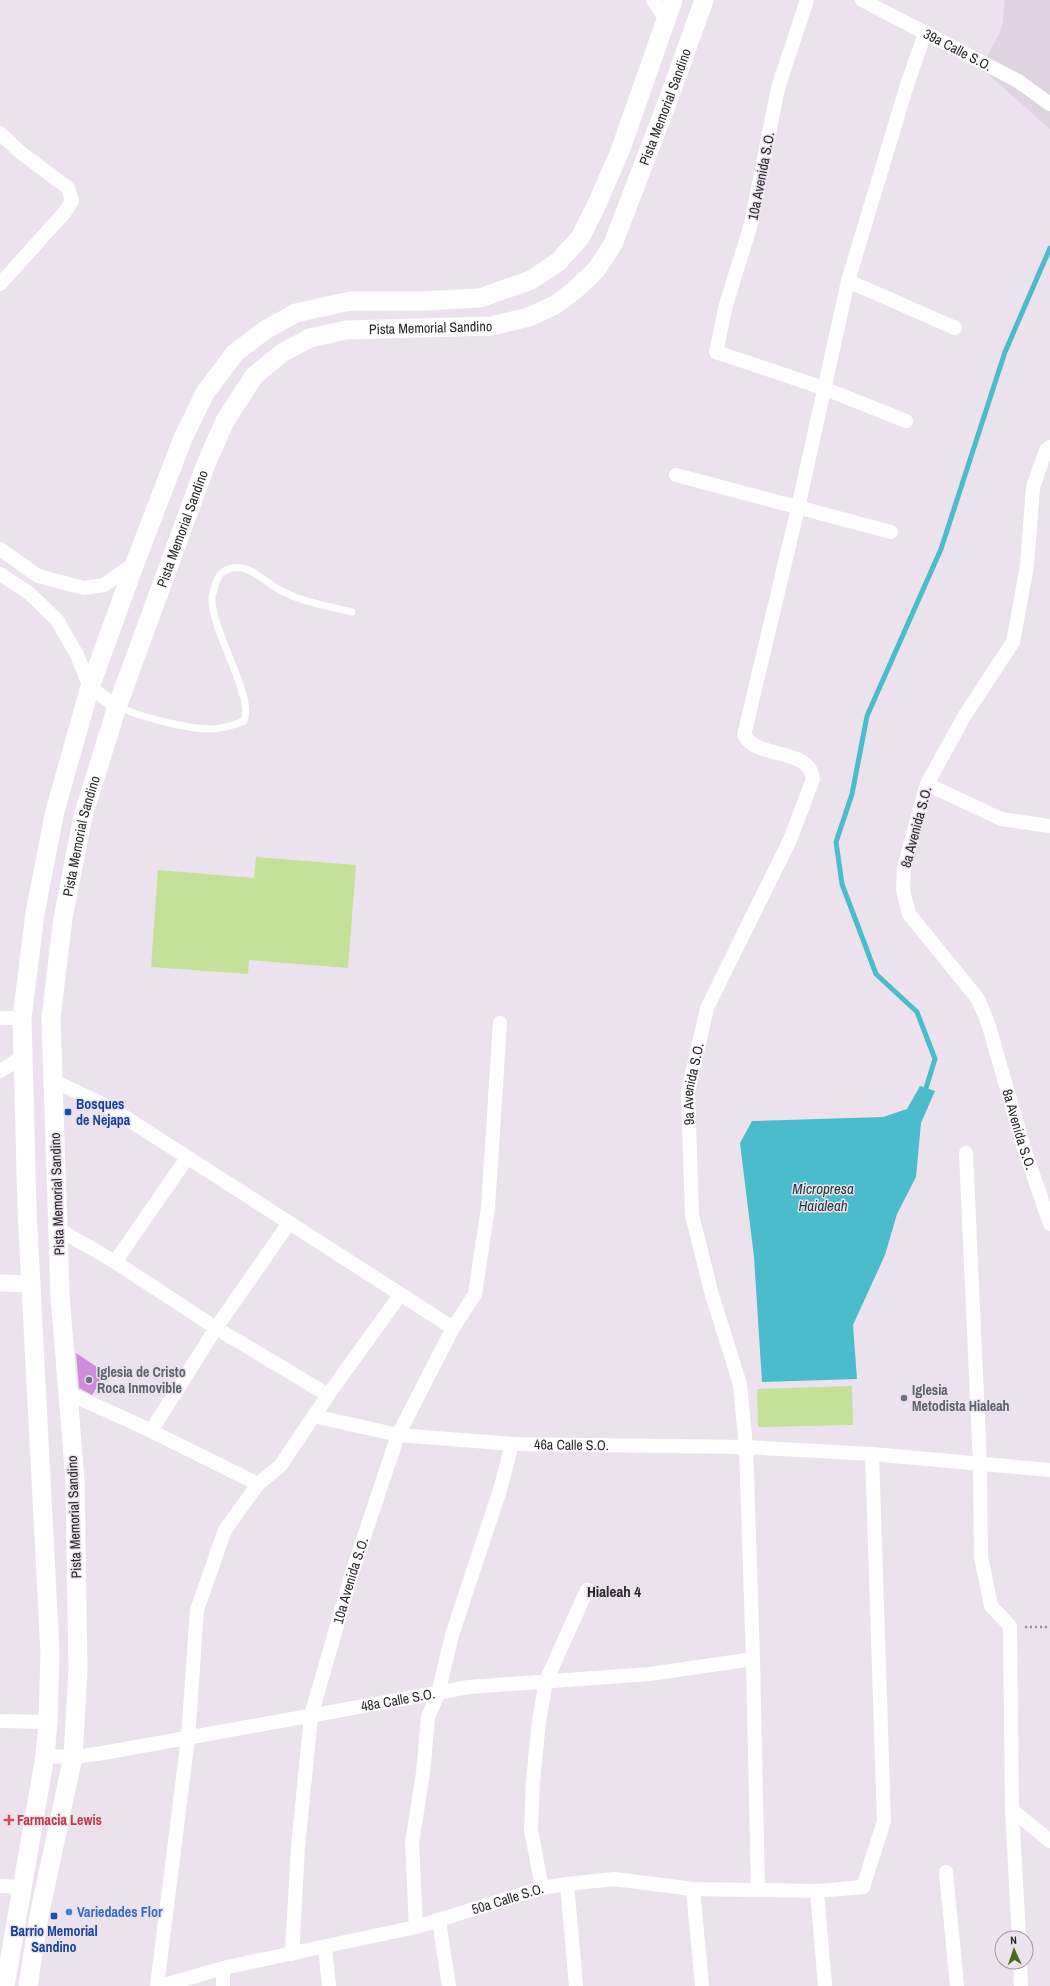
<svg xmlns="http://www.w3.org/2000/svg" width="1050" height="1986" viewBox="0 0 1050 1986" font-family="'Archivo Narrow',sans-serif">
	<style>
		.built { fill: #dfd3e2 }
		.green { fill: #c3e198 }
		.water { fill: #4abccb }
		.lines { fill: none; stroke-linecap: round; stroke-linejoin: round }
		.stream { stroke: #4abccb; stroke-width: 5 }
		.building { fill: #ce8ddb }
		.path { stroke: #958f97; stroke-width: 2.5; stroke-dasharray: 2 3; stroke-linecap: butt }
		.service { stroke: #fff; stroke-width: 7 }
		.minor { stroke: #fff; stroke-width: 14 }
		.tertiary { stroke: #fff; stroke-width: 17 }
		.secondary { stroke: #fff; stroke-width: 19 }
		.transit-dot { fill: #1a4fb4; stroke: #ebe2ed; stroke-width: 1.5 }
		.worship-dot { fill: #6b7280; stroke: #ebe2ed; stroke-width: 1.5 }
		.health-dot { fill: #e0444e; stroke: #ebe2ed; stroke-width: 1.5 }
		.shop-dot { fill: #3f7fe0; stroke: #ebe2ed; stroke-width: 1.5 }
		.labels { text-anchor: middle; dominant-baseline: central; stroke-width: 3; stroke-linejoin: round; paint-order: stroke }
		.street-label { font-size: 14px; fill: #2a272b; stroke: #ebe2ed }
		.transit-label { font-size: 14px; font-weight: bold; fill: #164399; stroke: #ebe2ed; text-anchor: start }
		.worship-label { font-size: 14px; font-weight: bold; fill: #5b616d; stroke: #ebe2ed; text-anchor: start }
		.health-label { font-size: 14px; font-weight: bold; fill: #be3a42; stroke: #ebe2ed; text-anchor: start }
		.shop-label { font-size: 14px; font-weight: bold; fill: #366cbe; stroke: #ebe2ed; text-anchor: start }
		.water-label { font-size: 15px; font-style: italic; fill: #1c3539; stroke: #ebe2ed }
		.neighbourhood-label { font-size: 15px; font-weight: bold; fill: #2a272b; stroke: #ebe2ed }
	</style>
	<rect width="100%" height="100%" fill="#ebe2ed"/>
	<path class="built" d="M1005,0h45v129l-69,-61 21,-40z"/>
	<g class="green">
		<path d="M256,857l100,8 -8,103 -99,-8 -1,14 -97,-7 7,-97 96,8z"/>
		<path d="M852,1386l1,39 -95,2 -1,-38z"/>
	</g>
	<path class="water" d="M920,1086l15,5 -14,32 -5,54 -19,37 -12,41 -32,70 4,54 -95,3 -8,-125 -14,-114 12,-22 131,-4 24,-8z"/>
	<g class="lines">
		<path class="stream" d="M926,1088l9,-29 -18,-47 -41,-38 -34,-90 -6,-42 16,-48 15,-78 74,-167 64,-197 45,-104"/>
	</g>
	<path class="building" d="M76,1353l30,20 -14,22 -13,-7z"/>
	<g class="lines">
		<path class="path" d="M1025,1627h25"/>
		<path class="service" d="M117,707c26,10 67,22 94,22 12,0 23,-4 33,-8 11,-25 -34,-91 -32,-125 1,-3 3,-8 3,-11 2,-6 6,-13 11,-15 17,-8 30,4 43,13 24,18 55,22 83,29"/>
		<g class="minor">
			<path d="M653,0l13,19"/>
			<path d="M807,0l-29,88 -27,136 -25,81 -10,47 107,36 83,33"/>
			<path id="s1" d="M862,0l156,81 32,23"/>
			<path d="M0,133l20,19 48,36 4,13 -7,11 -65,72"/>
			<path d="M848,281l107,47"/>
			<path id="s2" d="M1050,447l-4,3 -13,37 -6,79 -14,76 -48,73 -38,69 -23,83 -1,23 6,24 69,85 10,24 35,122 27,79"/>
			<path d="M676,475l215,57"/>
			<path d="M0,549l38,27 46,12 20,-3 31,-22"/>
			<path d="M0,574l29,19 28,27 20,35 13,32 27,20"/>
			<path d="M927,784l74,35 49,7"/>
			<path d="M0,1018h22"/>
			<path d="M0,1071l23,-14"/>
			<path d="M54,1081l55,26 344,221"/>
			<path d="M966,1153l14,311 1,93 10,49 19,20 2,184 7,128"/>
			<path d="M58,1229l57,33 101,66 112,67 72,-100"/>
			<path d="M115,1262l72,-104"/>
			<path d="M68,1393l71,32 119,59 -33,46 -28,80 -9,128 -31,248"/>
			<path id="s3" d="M314,1416l84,19 114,9 234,3 126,7 178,16"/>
			<path d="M151,1431l65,-103 73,-105"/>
			<path d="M258,1484l22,-18 48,-71"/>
			<path d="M0,1721l48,1"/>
			<path id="s4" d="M45,1756l28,1 30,-4 366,-66 181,-13 103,-15"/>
			<path d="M1012,1810l38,31"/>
			<path d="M946,1872l11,114"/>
			<path d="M567,1884l9,102"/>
			<path d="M0,1886l24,1"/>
			<path d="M542,1888l-11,-58 2,-48 6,-61 7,-40 41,-91"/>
			<path d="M693,1889l9,97"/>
			<path id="s5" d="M758,1890l-5,-231 -7,-212 -6,-63 -28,-89 -20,-80 -4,-123 19,-84 83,-168 23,-61c-3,-32 -55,-19 -69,-44l54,-227 50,-227 59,-196 18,-52"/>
			<path d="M817,1891l8,95"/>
			<path d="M439,1921l10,65"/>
			<path d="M416,1927l-4,-84 11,-70 5,-56 10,-23 14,-59 48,-145 12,-46"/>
			<path d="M325,1947l4,39"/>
			<path id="s6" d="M292,1954l6,-107 13,-131 41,-143 46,-138 55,-107 22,-34 13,-87 12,-184"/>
			<path d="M1020,1962l1,24"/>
			<path id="s7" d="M161,1986l62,-18 193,-41 126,-39 25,-4 47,-5 79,10 124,2 46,-4 21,-66 -12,-367"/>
			<path d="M223,1986v-18"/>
		</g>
		<path class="tertiary" d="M0,1283l31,1"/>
		<g class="secondary">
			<path d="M5,1986l40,-230 3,-34 2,-69 -23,-444 -5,-191 13,-105 20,-102 35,-124 45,-124 48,-125 22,-45 30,-40 30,-23 31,-17 54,-12h73l57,-3 51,-18 27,-18 22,-24 16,-32 24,-55 53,-151"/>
			<path id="s8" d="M28,1986l11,-70 34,-159 5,-86 -3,-190 -15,-186 -9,-277 12,-100 20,-102 34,-109 89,-243 19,-43 29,-45 28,-23 28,-15 36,-8 145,-4 38,-9 26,-12 20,-15 21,-20 17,-26 57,-149 34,-95"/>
		</g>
	</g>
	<g class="transit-dot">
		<rect x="64" y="1108" width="8" height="8" rx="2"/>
		<rect x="50" y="1912" width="8" height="8" rx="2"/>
	</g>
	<g class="worship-dot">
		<circle cx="89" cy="1380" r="4"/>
		<circle cx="904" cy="1398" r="4"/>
	</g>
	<path class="health-dot" d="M7 1814h4v4h4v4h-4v4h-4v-4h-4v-4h4z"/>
	<circle class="shop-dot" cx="69" cy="1912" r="4"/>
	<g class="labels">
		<g class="street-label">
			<text stroke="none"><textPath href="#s1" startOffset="108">39a Calle S.O.</textPath></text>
			<text stroke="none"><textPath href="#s8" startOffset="2201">Pista Memorial Sandino</textPath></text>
			<text transform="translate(761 176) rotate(-79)">10a Avenida S.O.</text>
			<text stroke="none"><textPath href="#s8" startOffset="1841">Pista Memorial Sandino</textPath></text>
			<text stroke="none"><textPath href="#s8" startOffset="1482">Pista Memorial Sandino</textPath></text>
			<text transform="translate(916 827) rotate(-75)">8a Avenida S.O.</text>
			<text stroke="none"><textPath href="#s8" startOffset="1158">Pista Memorial Sandino</textPath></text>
			<text stroke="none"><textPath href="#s5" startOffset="814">9a Avenida S.O.</textPath></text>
			<text stroke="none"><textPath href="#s2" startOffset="747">8a Avenida S.O.</textPath></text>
			<text transform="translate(57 1194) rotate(-92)">Pista Memorial Sandino</text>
			<text stroke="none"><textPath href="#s3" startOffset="260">46a Calle S.O.</textPath></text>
			<text transform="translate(74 1517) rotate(-92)">Pista Memorial Sandino</text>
			<text stroke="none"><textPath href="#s6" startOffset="380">10a Avenida S.O.</textPath></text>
			<text stroke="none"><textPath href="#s4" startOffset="358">48a Calle S.O.</textPath></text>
			<text stroke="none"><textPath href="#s7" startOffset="358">50a Calle S.O.</textPath></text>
		</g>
		<g class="transit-label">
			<text x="76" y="1104">Bosques<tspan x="76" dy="16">de Nejapa</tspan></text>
			<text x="54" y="1931" text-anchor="middle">Barrio Memorial<tspan x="54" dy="16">Sandino</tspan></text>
		</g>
		<g class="worship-label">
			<text x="97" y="1372">Iglesia de Cristo<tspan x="97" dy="16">Roca Inmovible</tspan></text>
			<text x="912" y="1390">Iglesia<tspan x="912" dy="16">Metodista Hialeah</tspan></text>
		</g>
		<g class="health-label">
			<text x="17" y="1820">Farmacia Lewis</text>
		</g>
		<g class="shop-label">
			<text x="77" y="1912">Variedades Flor</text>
		</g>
		<g class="water-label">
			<text x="823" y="1188">Micropresa<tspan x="823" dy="17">Haialeah</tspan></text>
		</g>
		<g class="neighbourhood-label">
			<text x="614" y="1591">Hialeah 4</text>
		</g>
	</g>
	<g transform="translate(1014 1950) rotate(357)"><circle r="19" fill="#ebe2ed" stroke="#9e979f"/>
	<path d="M0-3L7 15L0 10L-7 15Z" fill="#4d6819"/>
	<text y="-6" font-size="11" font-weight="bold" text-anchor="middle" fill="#2a272b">N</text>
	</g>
</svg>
